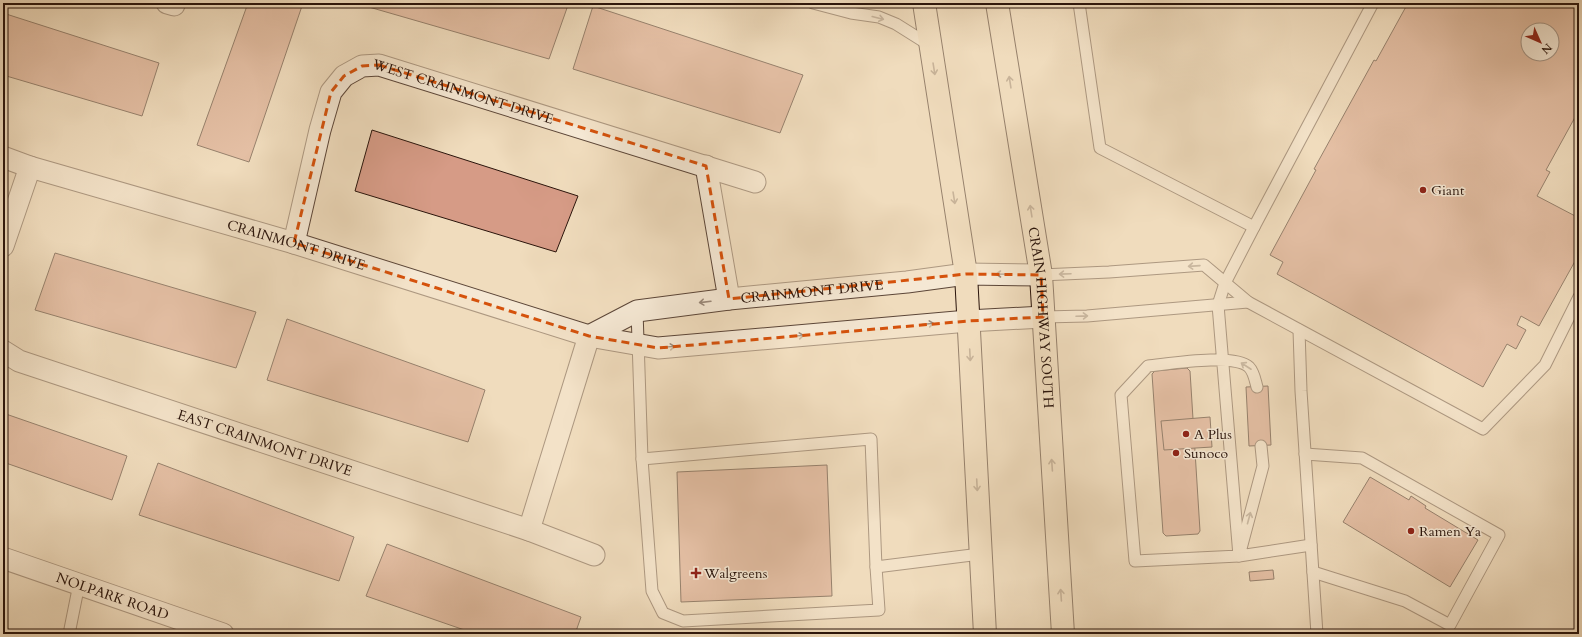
<svg xmlns="http://www.w3.org/2000/svg" width="1582" height="637" viewBox="0 0 1582 637" font-family="Cardo,serif">
	<style>
		.building { fill: #d69b86; stroke: #2a140b; fill-rule: evenodd }
		.lines { fill: none; stroke-linecap: round; stroke-linejoin: round }
		.lane-casing { stroke: #5c4638; stroke-width: 13 }
		.street-casing { stroke: #5c4638; stroke-width: 23 }
		.primary-casing { stroke: #2a140b; stroke-width: 24 }
		.lane { stroke: #f5e8d4; stroke-width: 11 }
		.street { stroke: #f5e8d4; stroke-width: 21 }
		.primary { stroke: #f0dcbd; stroke-width: 22 }
		.oneway { stroke: #9a897a }
		.oneway2 { stroke: #97826d }
		.marked { fill: none; stroke: #d5520c; stroke-width: 3; stroke-dasharray: 8 5; stroke-linejoin: round }
		.poi-dot { fill: #8f2418; stroke: #f5e8d4; stroke-width: 1.5 }
		.labels { text-anchor: middle; dominant-baseline: central; stroke-width: 3; stroke-linejoin: round; paint-order: stroke }
		.street-label { font-size: 14px; fill: #2a140b; stroke: #f5e8d4 }
		.poi-label { font-size: 14px; fill: #2a140b; stroke: #f5e8d4; text-anchor: start }
	</style>
	<rect width="100%" height="100%" fill="#f0dcbd"/>
	<filter id="stains"><feTurbulence type="fractalNoise" baseFrequency=".005" numOctaves="4"/><feColorMatrix values="0 0 0 0 .2 0 0 0 0 .09 0 0 0 0 .02 0 0 0 .5 -.17"/></filter>
	<radialGradient id="worn" r=".72"><stop offset=".6" stop-color="#630" stop-opacity="0"/><stop offset="1" stop-color="#630" stop-opacity=".3"/></radialGradient>
	<g class="building">
		<path d="M248,3h55l-54,159 -52,-17z"/>
		<path d="M355,3h198l14,5 -18,51z"/>
		<path d="M1408,3h171v107l-33,60 4,2 -13,24 42,22v36l-40,72 -18,-10 -4,9 9,5 -10,19 -9,-5 -24,43 -206,-113 6,-12 -13,-7 46,-85 -2,-1 60,-109 2,1zM1528,30h24v24h-24z"/>
		<path d="M593,6l210,69 -23,58 -207,-64z"/>
		<path d="M3,13l156,50 -17,53 -139,-41z"/>
		<path d="M372,130l206,66 -22,56 -201,-61z"/>
		<path d="M55,253l201,59 -20,56 -201,-58z"/>
		<path d="M287,319l198,71 -17,52 -201,-62z"/>
		<path d="M1187,368l3,3 10,160 -2,3 -32,2 -3,-3 -11,-159 3,-3z"/>
		<path d="M1268,386l3,59 -22,1 -3,-59z"/>
		<path d="M3,413l124,43 -15,44 -109,-38z"/>
		<path d="M1210,417l2,30 -48,3 -3,-29z"/>
		<path d="M158,463l196,74 -15,44 -200,-66z"/>
		<path d="M827,465l5,131 -151,6 -4,-130z"/>
		<path d="M1370,477l39,23 2,-4 15,10 -1,2 53,32 -28,47 -107,-65z"/>
		<path d="M387,544l194,73 -6,17h-99l-110,-38z"/>
		<path d="M1273,570l1,9 -24,2 -1,-9z"/>
	</g>
	<g class="lines">
		<defs>
			<g id="lane">
				<path d="M813,3l38,10 28,4 17,7 35,22"/>
				<path d="M1079,3l21,145 154,79"/>
				<path d="M1041,275l68,-3 95,-7 44,37 235,127 62,-64 34,-68"/>
				<path d="M637,311l5,148 229,-20 5,128 104,-13"/>
				<path d="M1043,317l44,-1 161,-14"/>
				<path d="M1299,330l2,61 16,243"/>
				<path d="M1257,387c-2,-7 -3,-15 -8,-20 -15,-14 -80,-3 -101,-1l-27,29 14,166 104,-5 -21,-251 7,-22 29,-56 119,-224"/>
				<path d="M1261,446l2,20 -24,90 72,-11"/>
				<path d="M1305,454l57,4 137,77 -49,90 -45,-24 -92,-29"/>
				<path d="M642,459l10,132 11,22 20,8 196,-11 -3,-43"/>
				<path d="M69,634l10,-50"/>
			</g>
			<g id="street">
				<path d="M167,3l7,2"/>
				<path id="s1" d="M3,157l27,10 264,76 295,93 69,12 310,-27 75,-4"/>
				<path d="M706,166l23,133"/>
				<path id="s2" d="M294,243l26,-113 11,-38 13,-16 18,-10 17,-1 376,117"/>
				<path d="M3,246l27,-79"/>
				<path id="s3" d="M589,336l48,-25 92,-12 178,-17 59,-8 75,1"/>
				<path id="s4" d="M3,351l16,10 510,169 65,25"/>
				<path d="M529,530l60,-194"/>
				<path id="s5" d="M3,558l220,76"/>
			</g>
			<g id="primary">
				<path d="M924,3l42,271 19,360"/>
				<path id="s6" d="M997,3l44,272 22,359"/>
			</g>
		</defs>
		<use href="#lane" class="lane-casing"/>
		<use href="#street" class="street-casing"/>
		<use href="#primary" class="primary-casing"/>
		<use href="#lane" class="lane"/>
		<use href="#street" class="street"/>
		<use href="#primary" class="primary"/>
	</g>
	<defs><path id="oneway-shaft" d="M-6 0H5M1.5-3L5.5 0L1.5 3" fill="none" stroke-width="1.6" stroke-linecap="round" stroke-linejoin="round"/></defs>
	<g class="oneway">
		<use href="#oneway-shaft" transform="translate(878 18) rotate(14)"/>
		<use href="#oneway-shaft" transform="translate(1194 266) rotate(176)"/>
		<use href="#oneway-shaft" transform="translate(1002 274) rotate(-180)"/>
		<use href="#oneway-shaft" transform="translate(1065 274) rotate(178)"/>
		<use href="#oneway-shaft" transform="translate(705 302) rotate(173)"/>
		<use href="#oneway-shaft" transform="translate(1082 316) rotate(-2)"/>
		<use href="#oneway-shaft" transform="translate(928 324) rotate(-5)"/>
		<use href="#oneway-shaft" transform="translate(798 336) rotate(-5)"/>
		<use href="#oneway-shaft" transform="translate(669 347) rotate(-5)"/>
		<use href="#oneway-shaft" transform="translate(1246 366) rotate(-147)"/>
		<use href="#oneway-shaft" transform="translate(1249 518) rotate(-75)"/>
	</g>
	<g class="oneway2">
		<use href="#oneway-shaft" transform="translate(934 69) rotate(81)"/>
		<use href="#oneway-shaft" transform="translate(1010 82) rotate(-99)"/>
		<use href="#oneway-shaft" transform="translate(954 198) rotate(81)"/>
		<use href="#oneway-shaft" transform="translate(1031 211) rotate(-99)"/>
		<use href="#oneway-shaft" transform="translate(970 355) rotate(87)"/>
		<use href="#oneway-shaft" transform="translate(1052 465) rotate(-94)"/>
		<use href="#oneway-shaft" transform="translate(977 485) rotate(87)"/>
		<use href="#oneway-shaft" transform="translate(1061 595) rotate(-94)"/>
	</g>
	<path d="M0 0H1582V637H0ZM379,65l327,101 23,133 237,-25 75,1 2,42 -75,4 -310,27 -69,-12 -295,-93 37,-151 13,-16 18,-10z" fill="#f0dcbd" fill-opacity=".55" fill-rule="evenodd"/>
	<path class="marked" d="M379,65l327,101 23,133 237,-25 75,1 2,42 -75,4 -310,27 -69,-12 -295,-93 37,-151 13,-16 18,-10z"/>
	<g class="poi-dot">
		<circle cx="1423" cy="190" r="4"/>
		<circle cx="1186" cy="434" r="4"/>
		<circle cx="1176" cy="453" r="4"/>
		<circle cx="1411" cy="531" r="4"/>
		<path d="M694 567h4v4h4v4h-4v4h-4v-4h-4v-4h4z"/>
	</g>
	<g class="labels">
		<g class="street-label">
			<text stroke="none"><textPath href="#s2" startOffset="302">WEST CRAINMONT DRIVE</textPath></text>
			<text stroke="none"><textPath href="#s1" startOffset="306">CRAINMONT DRIVE</textPath></text>
			<text stroke="none"><textPath href="#s3" startOffset="230">CRAINMONT DRIVE</textPath></text>
			<text stroke="none"><textPath href="#s6" startOffset="318">CRAIN HIGHWAY SOUTH</textPath></text>
			<text stroke="none"><textPath href="#s4" startOffset="278">EAST CRAINMONT DRIVE</textPath></text>
			<text stroke="none"><textPath href="#s5" startOffset="116">NOLPARK ROAD</textPath></text>
		</g>
		<g class="poi-label">
			<text x="1431" y="190">Giant</text>
			<text x="1194" y="434">A Plus</text>
			<text x="1184" y="453">Sunoco</text>
			<text x="1419" y="531">Ramen Ya</text>
			<text x="704" y="573">Walgreens</text>
		</g>
	</g>
	<rect width="1582" height="637" fill="none" stroke="#f0dcbd" stroke-width="16"/>
	<rect x="4" y="4" width="1574" height="629" fill="none" stroke="#2a140b" stroke-width="2"/>
	<rect x="8" y="8" width="1566" height="621" fill="none" stroke="#2a140b"/>
	<g transform="translate(1540 42) rotate(135)"><circle r="19" fill="#f5e8d4" stroke="#a49384"/>
	<path d="M0-3L7 15L0 10L-7 15Z" fill="#8f2418"/>
	<text y="-6" font-size="11" font-weight="bold" text-anchor="middle" fill="#2a140b">N</text>
	</g>
	<rect width="100%" height="100%" filter="url(#stains)"/>
	<rect width="100%" height="100%" fill="url(#worn)"/>
</svg>
